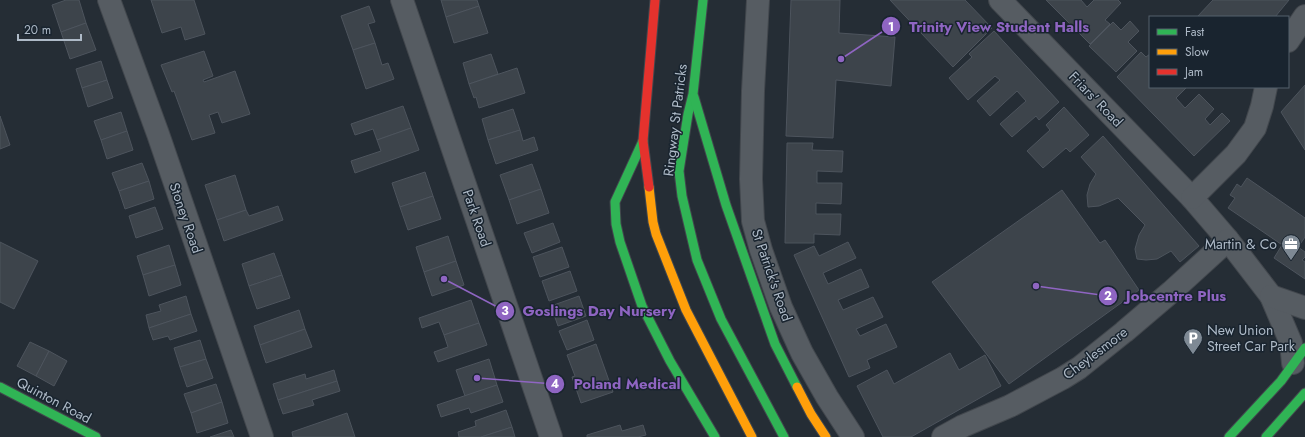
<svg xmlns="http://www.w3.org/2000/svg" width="1305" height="437" viewBox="0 0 1305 437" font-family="Jost,sans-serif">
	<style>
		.building { fill: #3d444b; stroke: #4d545d }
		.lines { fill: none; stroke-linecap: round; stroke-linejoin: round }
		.street-casing { stroke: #42474d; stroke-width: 24 }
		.fast-casing { stroke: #42474d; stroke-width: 11 }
		.slow-casing { stroke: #42474d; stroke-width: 11 }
		.jam-casing { stroke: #42474d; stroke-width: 11 }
		.street { stroke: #565c62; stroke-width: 22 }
		.fast { stroke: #30b455; stroke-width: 9 }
		.slow { stroke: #ff9f0a; stroke-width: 9 }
		.jam { stroke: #e5322d; stroke-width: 9 }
		.labels { text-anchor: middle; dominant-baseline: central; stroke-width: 3; stroke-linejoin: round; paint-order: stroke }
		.street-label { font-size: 14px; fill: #aebac7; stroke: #19242f }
		.poi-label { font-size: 14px; fill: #aebac7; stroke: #19242f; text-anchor: end }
		.leader { fill: none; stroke: #8f65c2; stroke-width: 1.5 }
		.callout-dot { fill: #8f65c2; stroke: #19242f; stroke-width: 1.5 }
		.mark-label { font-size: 12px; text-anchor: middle; font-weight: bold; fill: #fff }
		.callout-label { font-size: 15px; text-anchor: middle; font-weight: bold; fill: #8f65c2; stroke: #19242f; stroke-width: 3; stroke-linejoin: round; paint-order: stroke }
	</style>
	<rect width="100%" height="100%" fill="#252d35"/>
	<g class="building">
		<path d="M66,0h13l7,23 -25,9 -9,-27z"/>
		<path d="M151,0h43l11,34 -20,6 -4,-13 -19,6z"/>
		<path d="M441,0h36l2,6 -33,11z"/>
		<path d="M791,0h49l-1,33 56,4 -4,49 -55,-6 -3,58 -47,-2z"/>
		<path d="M890,0h75l27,28 -39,39z"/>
		<path d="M1046,0h35l6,7 7,-7h24l3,3 -16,17 5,4 -20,20z"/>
		<path d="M1213,0h76l-14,17h-78z"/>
		<path d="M369,6l6,16 -7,2 7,19 -22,7 -12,-34z"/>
		<path d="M479,6l9,27 -34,10 -8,-26z"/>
		<path d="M1130,21l9,10 -11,11 9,9 -21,21 -27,-26 24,-24 8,8z"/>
		<path d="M86,23l10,27 -26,9 -9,-27z"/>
		<path d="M994,31l65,71 -20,18 -3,-4 -24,21 -12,-13 26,-23 -9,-10 -27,25 -13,-15 23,-21 -5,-4 -27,24 -19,-22 23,-21 -3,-3z"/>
		<path d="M375,43l7,22 6,-2 6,16 -28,10 -13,-39z"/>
		<path d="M204,51l9,25 -10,4 1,2 31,-11 15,43 -28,9 -4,-11 -9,3 6,18 -23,7 -18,-49 -2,1 -11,-27z"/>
		<path d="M1141,52l5,5 4,-3v33h37l-11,11 9,10 14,-14 15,15 -9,10 5,6 12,-12 8,8 -36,35 -77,-79z"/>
		<path d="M491,54l7,20 -29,10 -6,-21z"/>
		<path d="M101,61l6,19 -25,8 -6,-19z"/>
		<path d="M517,68l8,25 -46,15 -3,-11 -2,1 -5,-14z"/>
		<path d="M107,80l6,18 -25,9 -6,-19z"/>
		<path d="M1305,85v65l-24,-38z"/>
		<path d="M403,106l8,22 -34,12 -4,-11 -18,6 -4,-11z"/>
		<path d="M1064,107l25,28 -19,17 -4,-4 -23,20 -16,-17 23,-21 -4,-5z"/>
		<path d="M513,109l7,21 -32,10 -6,-21z"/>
		<path d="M121,112l6,19 -26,9 -7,-19z"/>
		<path d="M0,116l10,29 -10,4z"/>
		<path d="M411,128l8,22 -64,23 -4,-12 30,-10 -4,-11z"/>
		<path d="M520,130l3,11 11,-4 4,13 -42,14 -8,-24z"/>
		<path d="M127,131l6,19 -26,9 -6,-19z"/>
		<path d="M1103,136l96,110 -19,16 -9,-11 -14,8 -11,1 -9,-1 -2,-10 4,-14 6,-10 -27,-27 -19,8 -11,1 -1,-12 3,-11 6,-10 -15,-17z"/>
		<path d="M787,143h26l-1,7 31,1 -1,21 -25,-1v12h25l-1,21 -25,-1v11h25l-1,21 -26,-1v9h-29z"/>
		<path d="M142,163l7,18 -30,10 -7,-18z"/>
		<path d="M532,164l9,25 -32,11 -9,-25z"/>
		<path d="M425,172l8,24 -33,11 -8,-24z"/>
		<path d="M235,175l11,35 -29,10 -12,-35z"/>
		<path d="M1247,178l58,40v19l-11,16 -66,-45 7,-10 -5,-3 7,-11 4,3z"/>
		<path d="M149,181l5,18 -29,10 -6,-18z"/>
		<path d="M541,189l8,24 -32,11 -8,-24z"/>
		<path d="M1062,190l38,53 5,-3 34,50 -130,94 -77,-102z"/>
		<path d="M433,196l8,23 -33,11 -8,-23z"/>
		<path d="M278,206l5,14 -59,21 -7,-21 29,-10 3,6z"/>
		<path d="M155,207l8,22 -27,9 -7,-22z"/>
		<path d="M553,223l7,19 -28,11 -8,-20z"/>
		<path d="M448,236l8,25 -32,11 -8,-25z"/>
		<path d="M0,242l38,19 -24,48 -14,-7z"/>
		<path d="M848,242l8,16 -33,15 5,11 33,-15 8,18 -31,13 5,10 30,-13 10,20 -27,12 4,7 26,-12 11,23 -30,13 3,8 -21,9 -55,-122 20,-9 5,10z"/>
		<path d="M169,245l6,20 -32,10 -6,-19z"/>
		<path d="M1282,245l12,8 4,-6 7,5v5l-3,3 3,2v17l-31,-21z"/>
		<path d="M562,247l7,20 -29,10 -7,-20z"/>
		<path d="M274,253l8,22 -33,11 -7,-22z"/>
		<path d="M456,261l8,24 -32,11 -8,-24z"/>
		<path d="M175,265l6,20 -32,11 -6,-21z"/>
		<path d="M570,271l7,20 -28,10 -7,-20z"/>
		<path d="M282,275l8,23 -33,11 -8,-23z"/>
		<path d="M186,296l5,18 -42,14 -3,-13 15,-4 -2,-6z"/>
		<path d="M579,296l7,20 -28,10 -7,-20z"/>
		<path d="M471,300l8,23 -35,12 -5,-13 -17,6 -3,-10z"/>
		<path d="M299,310l6,19 -45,16 -6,-19z"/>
		<path d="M191,314l6,17 -27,9 -2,-4 -15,4 -4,-12z"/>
		<path d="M587,320l7,20 -27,10 -8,-19z"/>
		<path d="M479,323l8,22 -49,17 -4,-10 14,-5 -4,-12z"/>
		<path d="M305,329l7,18 -46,16 -6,-18z"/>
		<path d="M200,340l6,19 -26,8 -6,-19z"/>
		<path d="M30,342l19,9 -13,25 -19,-10z"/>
		<path d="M596,344l17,48 -32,11 -9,-26 3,-1 -8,-21z"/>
		<path d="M49,351l18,10 -13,25 -18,-10z"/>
		<path d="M950,353l9,17 26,-15 16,31 -90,51h-28l-26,-51 30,-16 7,14z"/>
		<path d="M206,359l7,19 -26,9 -7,-20z"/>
		<path d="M489,359l8,26 -32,11 -9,-26z"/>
		<path d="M334,370l3,11 -59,19 -5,-16 32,-10 1,5z"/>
		<path d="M337,381l3,10 -28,9 2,5 -31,9 -5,-14z"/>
		<path d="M216,384l6,18 -31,11 -7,-19z"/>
		<path d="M497,385l6,17 -32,11 -2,-5 -28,9 -4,-12z"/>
		<path d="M222,402l6,21 -31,10 -6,-20z"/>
		<path d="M506,410l6,17 -31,10h-22l-1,-5 18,-6 -1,-5z"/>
		<path d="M347,413l8,24h-62l-1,-5z"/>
		<path d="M620,425l2,6 21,-6 3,10 -8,2h-51v-2z"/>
		<path d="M512,427l3,10h-34z"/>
		<path d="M231,430l3,7h-24z"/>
	</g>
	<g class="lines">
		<defs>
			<g id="street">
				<path d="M109,0l49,134 104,303"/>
				<path d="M402,0l149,437"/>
				<path d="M758,0l-5,91 -2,88 2,42 8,29 20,57 21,46 25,44 26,40"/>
				<path d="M1000,0l192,198 36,42 43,56 20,47 2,20"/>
				<path d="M1288,41l17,-25"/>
				<path d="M1192,198l44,-44 19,-26 7,-22 4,-19"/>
				<path d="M1271,296l34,12"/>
				<path d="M943,437l20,-11 47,-20 53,-28 16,-10 45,-36 47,-40 57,-52"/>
			</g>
			<g id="fast">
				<path d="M703,0l-10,94 -5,20 -9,57 3,25 15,64 24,59 63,118"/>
				<path d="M694,97l32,108 49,139 22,43"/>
				<path d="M643,141l-28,61 1,22 4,18 22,64 28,55 45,76"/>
				<path d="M0,387l96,50"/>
				<path d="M1229,437l52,-56 24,-33"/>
				<path d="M1266,437l39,-44"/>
			</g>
			<g id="slow">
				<path d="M649,187l4,35 3,12 30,76 66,127"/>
				<path d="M797,387l14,27 15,23"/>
			</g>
			<path id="jam" d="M649,187l-6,-46 12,-141"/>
		</defs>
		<use href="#street" class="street-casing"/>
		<use href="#fast" class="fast-casing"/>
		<use href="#slow" class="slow-casing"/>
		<use href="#jam" class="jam-casing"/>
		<use href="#street" class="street"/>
		<use href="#fast" class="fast"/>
		<use href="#slow" class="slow"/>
		<use href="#jam" class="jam"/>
	</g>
	<defs>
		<symbol id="office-pin" viewBox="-11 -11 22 30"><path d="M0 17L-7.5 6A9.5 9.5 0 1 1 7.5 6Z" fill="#7e8994" stroke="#19242f"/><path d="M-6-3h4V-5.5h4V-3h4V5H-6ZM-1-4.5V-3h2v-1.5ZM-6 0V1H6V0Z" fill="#fff"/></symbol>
		<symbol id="parking-pin" viewBox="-11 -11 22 30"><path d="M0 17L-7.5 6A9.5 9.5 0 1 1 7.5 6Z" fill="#7e8994" stroke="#19242f"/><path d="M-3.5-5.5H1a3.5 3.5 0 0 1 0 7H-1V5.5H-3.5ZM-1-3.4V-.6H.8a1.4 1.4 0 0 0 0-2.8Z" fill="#fff"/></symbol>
	</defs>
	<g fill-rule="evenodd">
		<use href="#office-pin" x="1280" y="233" width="22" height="30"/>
		<use href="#parking-pin" x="1182" y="327" width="22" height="30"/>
	</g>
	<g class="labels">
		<g class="street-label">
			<text transform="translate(1096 99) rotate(46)">Friars' Road</text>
			<text transform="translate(675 120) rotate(-83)">Ringway St Patricks</text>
			<text transform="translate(186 218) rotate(71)">Stoney Road</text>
			<text transform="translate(477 218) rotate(71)">Park Road</text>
			<text transform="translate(772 275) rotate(71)">St Patrick's Road</text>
			<text transform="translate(1095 353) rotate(-37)">Cheylesmore</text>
			<text transform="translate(54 400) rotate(28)">Quinton Road</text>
		</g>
		<g class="poi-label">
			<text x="1277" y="244">Martin &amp; Co</text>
			<text x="1207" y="330" text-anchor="start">New Union<tspan x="1207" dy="16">Street Car Park</tspan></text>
		</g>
	</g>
	<path class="leader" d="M841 59L891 26M1036 286L1108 296M444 279L505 311M477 378L555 384"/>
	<g class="callout-dot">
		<circle cx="841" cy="59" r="4"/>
		<circle cx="1036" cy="286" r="4"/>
		<circle cx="444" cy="279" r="4"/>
		<circle cx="477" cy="378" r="4"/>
		<circle cx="891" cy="26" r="10"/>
		<circle cx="1108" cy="296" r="10"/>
		<circle cx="505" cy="311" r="10"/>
		<circle cx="555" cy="384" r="10"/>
	</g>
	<g class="mark-label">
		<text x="891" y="31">1</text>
		<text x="1108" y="300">2</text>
		<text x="505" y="315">3</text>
		<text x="555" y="388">4</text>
	</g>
	<g class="callout-label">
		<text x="999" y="32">Trinity View Student Halls</text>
		<text x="1176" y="301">Jobcentre Plus</text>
		<text x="599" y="316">Goslings Day Nursery</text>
		<text x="627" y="389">Poland Medical</text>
	</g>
	<rect x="1149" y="16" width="140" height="72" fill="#19242f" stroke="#55606c"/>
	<rect x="1157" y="29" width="20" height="6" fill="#30b455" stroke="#55606c"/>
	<text x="1185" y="36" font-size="12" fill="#aebac7">Fast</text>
	<rect x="1157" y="49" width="20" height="6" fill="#ff9f0a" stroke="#55606c"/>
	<text x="1185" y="56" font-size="12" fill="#aebac7">Slow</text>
	<rect x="1157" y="69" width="20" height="6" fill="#e5322d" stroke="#55606c"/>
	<text x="1185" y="76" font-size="12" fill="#aebac7">Jam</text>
	<path d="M18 34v6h63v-6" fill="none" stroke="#aebac7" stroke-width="2"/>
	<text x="24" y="34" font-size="12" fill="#aebac7" stroke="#19242f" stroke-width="3" paint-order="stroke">20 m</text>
</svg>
